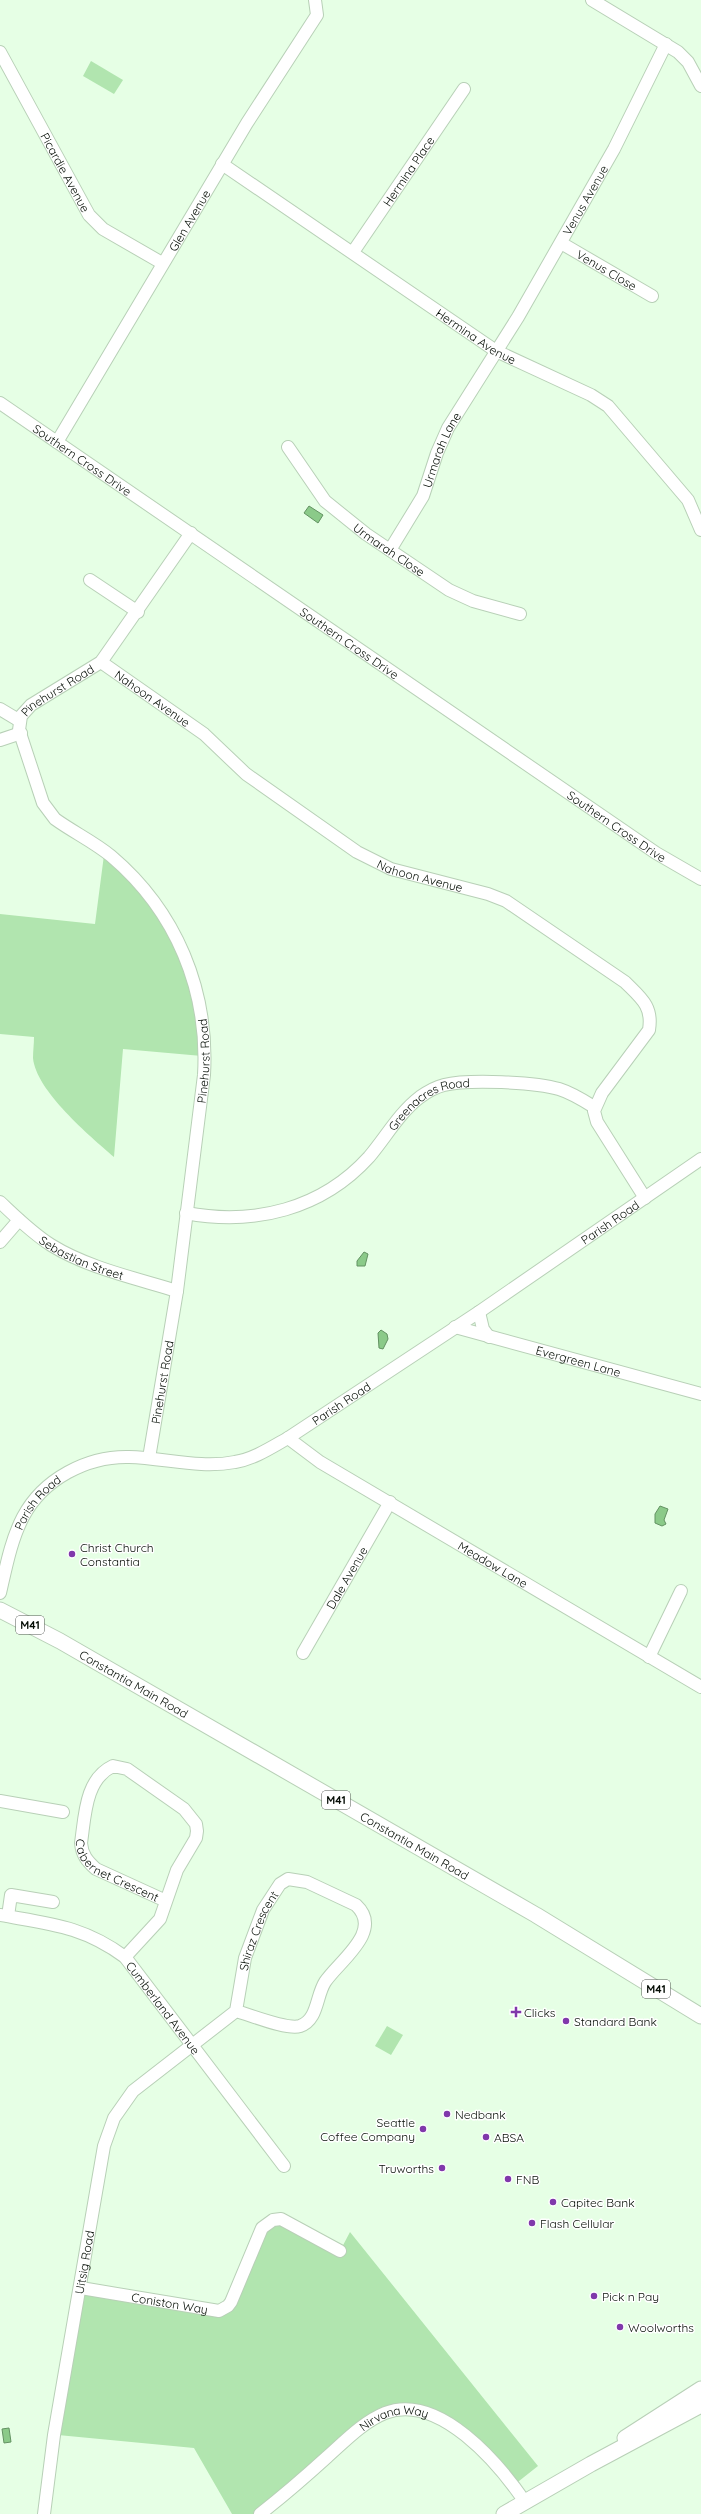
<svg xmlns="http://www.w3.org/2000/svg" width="701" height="2514" viewBox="0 0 701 2514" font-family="Quicksand,sans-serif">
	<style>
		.green { fill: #b1e5af }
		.water { fill: #8bca89; stroke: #639262 }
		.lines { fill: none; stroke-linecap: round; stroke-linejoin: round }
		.minor-casing { stroke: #b8d0b7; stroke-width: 14 }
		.major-casing { stroke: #b8d0b7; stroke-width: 17 }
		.minor { stroke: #fff; stroke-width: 12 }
		.major { stroke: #fff; stroke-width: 15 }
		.poi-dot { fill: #8038ab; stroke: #fff; stroke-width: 1.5 }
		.labels { text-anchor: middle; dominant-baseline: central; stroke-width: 3; stroke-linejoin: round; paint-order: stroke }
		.shield { fill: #fff; stroke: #515651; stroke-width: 1 }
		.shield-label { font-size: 11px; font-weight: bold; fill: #060e06 }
		.street-label { font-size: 12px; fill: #060e06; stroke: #fff }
		.poi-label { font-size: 12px; fill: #060e06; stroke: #fff; text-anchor: start }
	</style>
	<rect width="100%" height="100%" fill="#e6ffe5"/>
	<g class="green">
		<path d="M91,61l32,19 -9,14 -31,-18z"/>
		<path d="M104,855l55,59 29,60 14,82 -79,-7 -9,108c-24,-21 -78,-66 -81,-99 0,-7 1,-14 1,-21l-34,-3v-120l95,10z"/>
		<path d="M387,2026l16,9 -12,20 -16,-9z"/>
		<path d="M273,2220l67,31 10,-19 188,234 -24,19 -53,-51 -47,-22 -28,2 -124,100h-30l-38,-66 -136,-13 23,-147 143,21 34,-74z"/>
	</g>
	<g class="water">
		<path d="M309,506l14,9 -5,8 -14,-10z"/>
		<path d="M364,1252l4,2 -3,12h-8v-5z"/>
		<path d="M381,1330l6,4 1,5 -5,10 -4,-1 -1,-15z"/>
		<path d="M660,1506l8,3 -4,11 2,4 -4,2 -7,-3v-9z"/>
		<path d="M9,2428l2,14 -7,1 -2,-14z"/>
	</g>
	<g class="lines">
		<defs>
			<g id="minor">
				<path d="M592,0l86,52 10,10 13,24"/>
				<path id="s1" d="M0,52l89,163 14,14 59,34"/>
				<path id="s2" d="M222,164l274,187 95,44 17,11 80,94 13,30"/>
				<path id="s3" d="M561,243l91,53"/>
				<path id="s4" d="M353,252l111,-163"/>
				<path id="s5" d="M0,403l656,450 45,26"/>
				<path id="s6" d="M57,442l190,-319 70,-108 -2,-15"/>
				<path id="s7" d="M288,447l37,54 41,33 83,56 24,11 47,13"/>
				<path id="s8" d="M390,550l33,-54 14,-43 11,-25 70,-111 96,-168 52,-105"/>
				<path d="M90,580l48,32"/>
				<path id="s9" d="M101,662l103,72 42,40 111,78 34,17 97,25 18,7 119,81c16,16 28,24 24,48l-47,63 -8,18 3,11 48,76"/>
				<path d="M0,709l20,12"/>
				<path d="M0,740l21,-7"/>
				<path id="s10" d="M0,1202c16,15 32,31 51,43 37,23 84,33 126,46"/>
				<path id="s11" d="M186,1213c68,13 136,-4 183,-56 17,-20 30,-44 51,-60 7,-5 16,-10 24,-12 24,-6 92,-3 115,4 13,4 24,11 35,18"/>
				<path d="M0,1242l19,-22"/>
				<path d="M479,1312l4,17 6,8"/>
				<path id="s12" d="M455,1327l246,67"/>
				<path id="s13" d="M288,1438l32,24 381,225"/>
				<path id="s14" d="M149,1458l28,-167 27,-216c5,-85 -28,-164 -93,-219 -17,-14 -38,-24 -56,-37l-12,-16 -24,-73 2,-14 10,-11 70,-43 90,-129"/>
				<path id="s15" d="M0,1593c6,-26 11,-53 23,-76 20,-38 64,-61 106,-60 36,1 71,12 106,5 19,-3 37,-15 53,-24l191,-126 222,-153"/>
				<path id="s16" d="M303,1653l87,-151"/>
				<path d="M649,1657l32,-66"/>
				<path d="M0,1801l63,11"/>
				<path id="s17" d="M0,1915c50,9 83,11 125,42l159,209"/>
				<path d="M8,1916l3,-21 42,7"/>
				<path id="s18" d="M125,1957l35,-38 17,-49 19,-32 1,-7 -1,-7 -12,-15 -57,-40 -14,-3c-28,13 -28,50 -32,77 1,12 6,18 15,26l70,32"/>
				<path id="s19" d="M81,2288l138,23 9,-5 3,-4 31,-74 11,-8 8,-1 59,32"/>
				<path id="s20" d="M44,2514l10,-79 50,-289 10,-28 19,-27 103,-80 9,-53 18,-48 17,-26 8,-5 19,3 49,23c28,26 -17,56 -31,77 -9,14 -7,38 -25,44 -13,4 -49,-11 -64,-15"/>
				<path id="s21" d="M260,2514c23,-18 45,-37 67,-57 18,-16 36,-35 58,-44 54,-21 114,51 140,89"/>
			</g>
			<g id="major">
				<path id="s22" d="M0,1610l60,31 476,274 165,101"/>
				<path d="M625,2438l76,-49"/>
				<path d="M504,2514l87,-50 110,-59"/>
			</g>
		</defs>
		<use href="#minor" class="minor-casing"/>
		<use href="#major" class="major-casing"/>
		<use href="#minor" class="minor"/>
		<use href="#major" class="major"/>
	</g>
	<g class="poi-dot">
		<circle cx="72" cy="1554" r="4"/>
		<path d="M514 2006h4v4h4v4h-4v4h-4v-4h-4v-4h4z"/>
		<circle cx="566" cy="2021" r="4"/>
		<circle cx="447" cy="2114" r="4"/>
		<circle cx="423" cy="2129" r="4"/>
		<circle cx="486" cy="2137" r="4"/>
		<circle cx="442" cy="2168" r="4"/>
		<circle cx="508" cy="2179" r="4"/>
		<circle cx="553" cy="2202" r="4"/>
		<circle cx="532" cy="2223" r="4"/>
		<circle cx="594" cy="2296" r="4"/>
		<circle cx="620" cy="2327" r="4"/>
	</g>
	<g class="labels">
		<g class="shield">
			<rect x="16" y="1616" width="28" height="18" rx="3"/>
			<rect x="322" y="1791" width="28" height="18" rx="3"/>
			<rect x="642" y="1980" width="28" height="18" rx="3"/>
		</g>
		<g class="shield-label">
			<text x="30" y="1625">M41</text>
			<text x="336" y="1800">M41</text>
			<text x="656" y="1989">M41</text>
		</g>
		<g class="street-label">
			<text stroke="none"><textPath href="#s4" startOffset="98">Hermina Place</textPath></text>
			<text stroke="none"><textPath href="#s1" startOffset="137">Picardie Avenue</textPath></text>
			<text stroke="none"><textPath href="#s8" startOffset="402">Venus Avenue</textPath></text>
			<text stroke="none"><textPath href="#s6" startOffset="258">Glen Avenue</textPath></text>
			<text stroke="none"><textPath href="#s3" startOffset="53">Venus Close</textPath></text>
			<text stroke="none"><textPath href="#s2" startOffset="307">Hermina Avenue</textPath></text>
			<text stroke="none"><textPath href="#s8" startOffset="113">Urmarah Lane</textPath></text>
			<text stroke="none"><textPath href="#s5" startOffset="100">Southern Cross Drive</textPath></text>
			<text stroke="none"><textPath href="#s7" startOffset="146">Urmarah Close</textPath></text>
			<text stroke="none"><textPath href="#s5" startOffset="424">Southern Cross Drive</textPath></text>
			<text stroke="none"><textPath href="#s14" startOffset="857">Pinehurst Road</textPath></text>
			<text stroke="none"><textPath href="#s9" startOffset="63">Nahoon Avenue</textPath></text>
			<text stroke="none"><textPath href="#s5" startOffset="748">Southern Cross Drive</textPath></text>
			<text stroke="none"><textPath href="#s9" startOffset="387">Nahoon Avenue</textPath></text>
			<text stroke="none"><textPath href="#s14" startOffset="401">Pinehurst Road</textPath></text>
			<text stroke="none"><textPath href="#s11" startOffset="284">Greenacres Road</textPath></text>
			<text stroke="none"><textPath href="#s15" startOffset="760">Parish Road</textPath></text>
			<text stroke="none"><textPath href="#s10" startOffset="100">Sebastian Street</textPath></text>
			<text stroke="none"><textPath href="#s12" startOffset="128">Evergreen Lane</textPath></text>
			<text stroke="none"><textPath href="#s14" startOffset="77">Pinehurst Road</textPath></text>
			<text stroke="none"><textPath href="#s15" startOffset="436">Parish Road</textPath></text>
			<text stroke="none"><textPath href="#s15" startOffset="100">Parish Road</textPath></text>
			<text stroke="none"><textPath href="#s13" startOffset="241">Meadow Lane</textPath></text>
			<text stroke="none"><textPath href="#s16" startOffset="87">Dale Avenue</textPath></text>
			<text stroke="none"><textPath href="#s22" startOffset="153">Constantia Main Road</textPath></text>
			<text stroke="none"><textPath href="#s22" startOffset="477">Constantia Main Road</textPath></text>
			<text stroke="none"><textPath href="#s18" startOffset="393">Cabernet Crescent</textPath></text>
			<text stroke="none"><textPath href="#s20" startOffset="650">Shiraz Crescent</textPath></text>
			<text stroke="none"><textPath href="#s17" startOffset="197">Cumberland Avenue</textPath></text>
			<text stroke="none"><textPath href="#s20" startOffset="255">Uitsig Road</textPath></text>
			<text stroke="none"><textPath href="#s19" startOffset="90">Coniston Way</textPath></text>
			<text stroke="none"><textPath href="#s21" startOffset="169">Nirvana Way</textPath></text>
		</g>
		<g class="poi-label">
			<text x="80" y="1547">Christ Church<tspan x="80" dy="14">Constantia</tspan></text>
			<text x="524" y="2012">Clicks</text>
			<text x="574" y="2021">Standard Bank</text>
			<text x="455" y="2114">Nedbank</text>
			<text x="415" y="2122" text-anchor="end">Seattle<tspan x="415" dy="14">Coffee Company</tspan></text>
			<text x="494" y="2137">ABSA</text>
			<text x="434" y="2168" text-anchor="end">Truworths</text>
			<text x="516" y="2179">FNB</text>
			<text x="561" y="2202">Capitec Bank</text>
			<text x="540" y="2223">Flash Cellular</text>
			<text x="602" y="2296">Pick n Pay</text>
			<text x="628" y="2327">Woolworths</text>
		</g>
	</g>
</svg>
